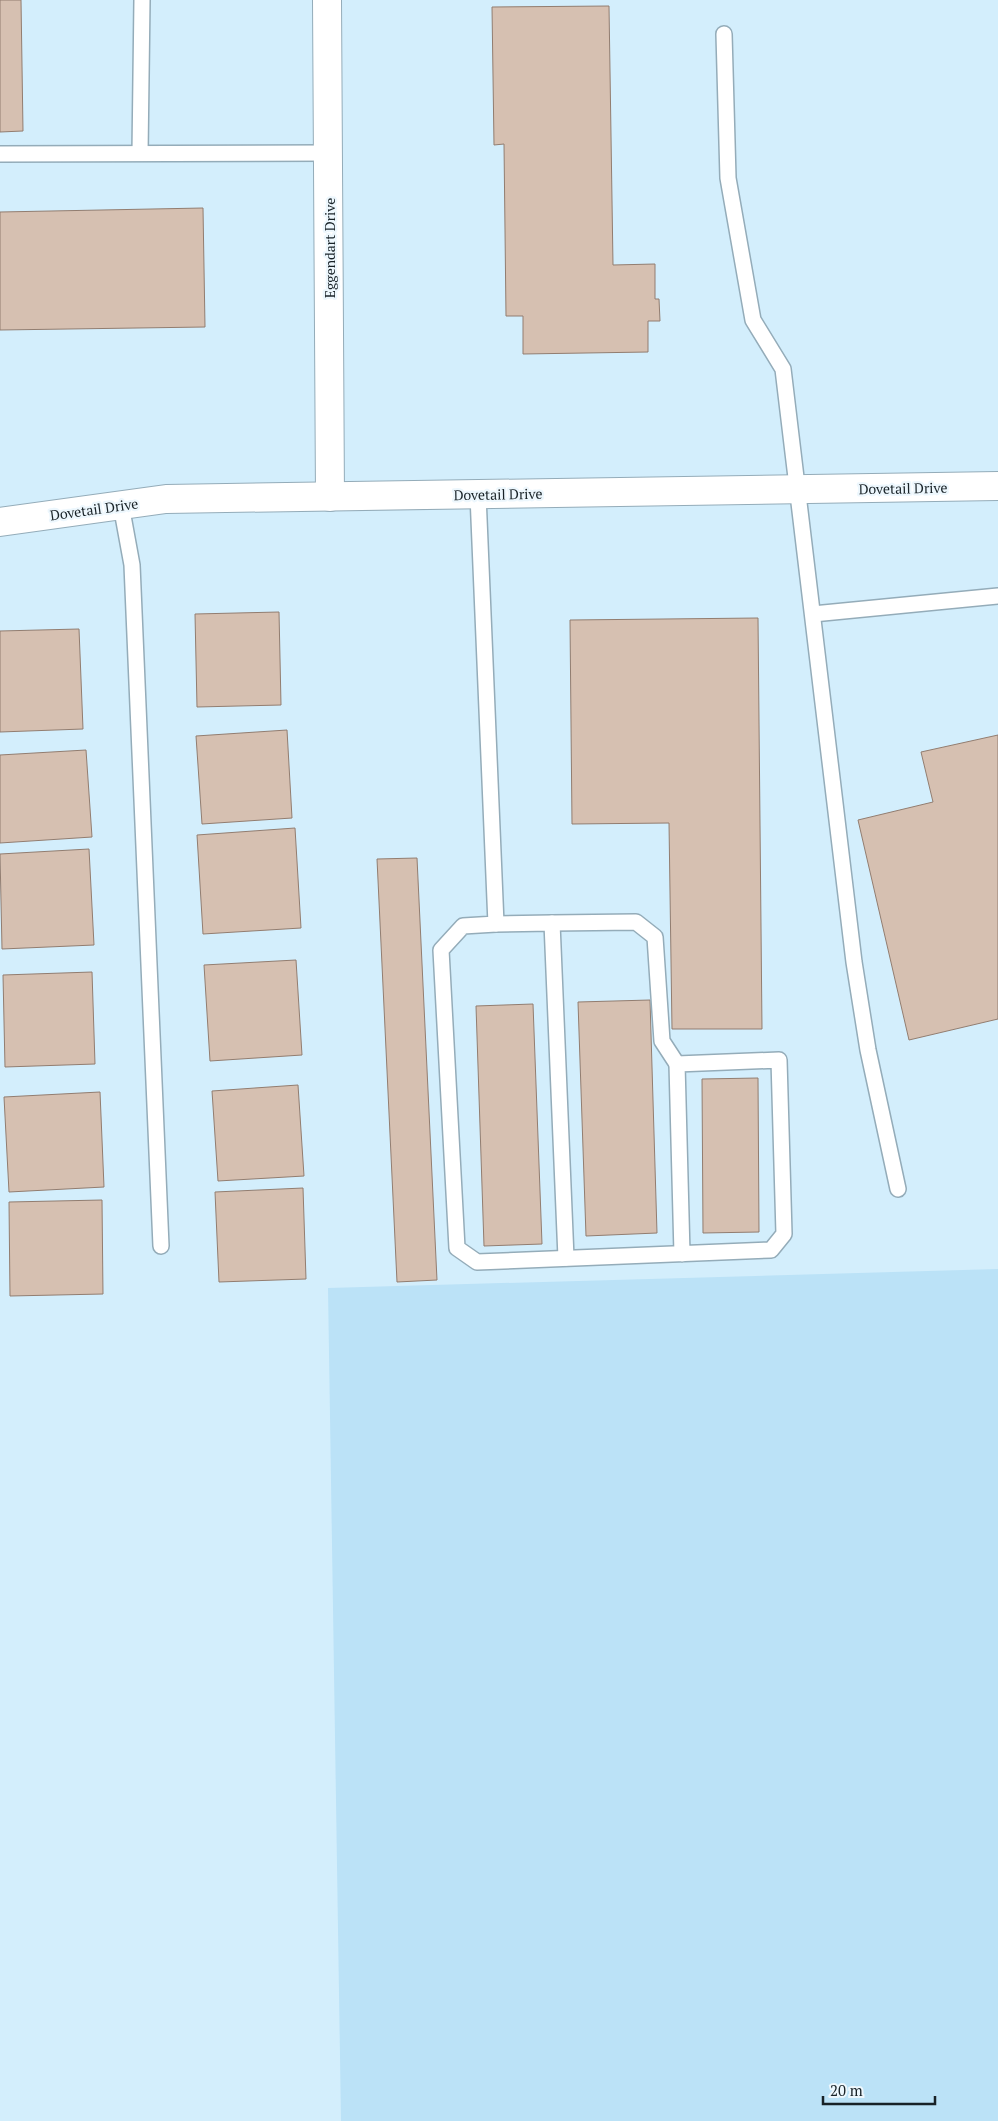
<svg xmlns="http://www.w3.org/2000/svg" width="998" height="2121" viewBox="0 0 998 2121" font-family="'PT Serif',serif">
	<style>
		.built { fill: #d3eefc }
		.green { fill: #bbe2f7 }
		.building { fill: #d6c0b1; stroke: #927d70 }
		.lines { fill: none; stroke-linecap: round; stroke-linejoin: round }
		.service-casing { stroke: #94acb9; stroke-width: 18 }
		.minor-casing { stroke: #94acb9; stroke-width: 30 }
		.service { stroke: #fff; stroke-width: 15 }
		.minor { stroke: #fff; stroke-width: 28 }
		.labels { text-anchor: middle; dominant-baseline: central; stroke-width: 4.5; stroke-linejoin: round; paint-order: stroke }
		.street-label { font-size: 14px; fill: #182227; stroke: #edf7fd }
	</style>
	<rect width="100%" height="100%" fill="#edf7fd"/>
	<rect class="built" x="0" y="0" width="998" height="2121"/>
	<path class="green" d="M998,1269v852h-657l-13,-833z"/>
	<g class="building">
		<path d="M0,0h21l2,131 -23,1z"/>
		<path d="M609,6l4,259 42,-1v35h4l1,22h-12v31l-125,2v-38h-17l-2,-172 -10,1 -2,-138z"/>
		<path d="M203,208l2,119 -205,3v-118z"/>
		<path d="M279,612l2,93 -84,2 -2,-93z"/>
		<path d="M758,618l4,411h-90l-3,-206 -97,1 -2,-204z"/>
		<path d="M79,629l4,100 -83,3v-101z"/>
		<path d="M287,730l5,88 -90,6 -6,-88z"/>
		<path d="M998,735v284l-89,21 -51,-220 75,-18 -12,-50z"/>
		<path d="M86,750l6,87 -92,6v-88z"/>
		<path d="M295,828l6,100 -98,6 -6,-99z"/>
		<path d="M89,849l5,96 -92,4 -2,-95z"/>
		<path d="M417,858l20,422 -40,2 -20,-423z"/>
		<path d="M296,960l6,95 -92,6 -6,-96z"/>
		<path d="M92,972l3,92 -90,3 -2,-92z"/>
		<path d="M650,1000l7,233 -71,3 -8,-234z"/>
		<path d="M533,1004l9,240 -58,2 -8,-240z"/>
		<path d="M758,1078l1,154 -56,1 -1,-154z"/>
		<path d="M298,1085l6,91 -86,5 -6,-90z"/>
		<path d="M100,1092l4,95 -95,5 -5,-95z"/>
		<path d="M303,1188l3,91 -87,3 -4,-90z"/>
		<path d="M102,1200l1,94 -93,2 -1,-94z"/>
	</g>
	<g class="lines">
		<defs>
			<g id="service">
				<path d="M724,34l4,144 25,142 30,49 71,593 14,88 30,139"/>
				<path d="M140,153l2,-153"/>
				<path d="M0,154l328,-1"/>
				<path d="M478,495l18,429 -33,2 -22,24 16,298 20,14 294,-12 13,-16 -5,-174 -102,4 5,190"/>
				<path d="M121,505l11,60 29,681"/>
				<path d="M813,614l185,-18"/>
				<path d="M552,923l84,-1 19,15 7,104 15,23"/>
				<path d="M496,924l56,-1 14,335"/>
			</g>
			<g id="minor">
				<path d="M327,0l3,497"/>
				<path d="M0,522l166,-23 832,-13"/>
			</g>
		</defs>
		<use href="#service" class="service-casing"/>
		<use href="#minor" class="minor-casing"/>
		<use href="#service" class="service"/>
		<use href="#minor" class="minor"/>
	</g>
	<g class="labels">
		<g class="street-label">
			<text transform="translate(329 248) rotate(-90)">Eggendart Drive</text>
			<text transform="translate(903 488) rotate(-1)">Dovetail Drive</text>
			<text transform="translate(498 494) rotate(-1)">Dovetail Drive</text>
			<text transform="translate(94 509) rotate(-8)">Dovetail Drive</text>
		</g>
	</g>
	<path d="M823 2096v8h112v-8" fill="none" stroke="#182227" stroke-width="2.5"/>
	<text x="830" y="2096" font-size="15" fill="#182227" stroke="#edf7fd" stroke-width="4" paint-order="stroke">20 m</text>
</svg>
